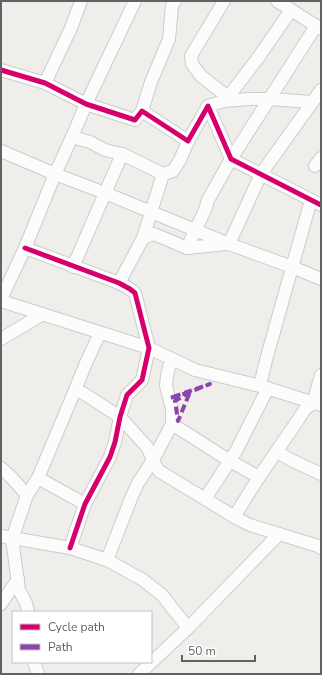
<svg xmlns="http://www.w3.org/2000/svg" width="322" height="675" viewBox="0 0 322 675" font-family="'Nunito Sans',sans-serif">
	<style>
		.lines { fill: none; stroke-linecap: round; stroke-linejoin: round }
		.minor-casing { stroke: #cbcccc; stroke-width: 14 }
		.minor { stroke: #fdfcfc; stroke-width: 12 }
		.quiet { stroke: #8e44ad; stroke-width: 4; stroke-dasharray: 8 4; stroke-linecap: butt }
		.cycleway-casing { stroke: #fff; stroke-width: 8 }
		.cycleway { stroke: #d6006c; stroke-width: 5 }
	</style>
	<rect width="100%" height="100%" fill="#efeeea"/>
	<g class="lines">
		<defs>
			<g id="minor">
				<path d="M224,1l-33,55 1,8 9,12 27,21"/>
				<path d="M277,1l44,28"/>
				<path d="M1,70l44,13 41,21 49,16 7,-9 46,30 20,-35 23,53 90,46"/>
				<path d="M45,83l26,-55 10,-27"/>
				<path d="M224,101l26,-2h19l43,3"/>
				<path d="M208,106l16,-5 4,-4 30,-39 33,-48"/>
				<path d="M142,111l9,-29 18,-43 3,-33 3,-5"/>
				<path d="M72,137l18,5 15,8 17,4 41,20"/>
				<path d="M1,151l54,23 50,19 124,51 63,23 29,12"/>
				<path d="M315,166l6,-8"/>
				<path d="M143,238l11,-4 33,14 39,-4"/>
				<path d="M229,244l32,-70 60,-84"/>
				<path d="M25,248l94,35 11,6 5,4 14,55 -7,32 -15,15 -7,22 -5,25 -5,15 -25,47 -15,44"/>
				<path d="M187,248l18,-38 3,-10 23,-41 85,-133"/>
				<path d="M73,267l49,-113"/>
				<path d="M119,283l24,-45 20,-64 10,-3 7,-11 8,-19"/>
				<path d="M1,299l24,-51 30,-74 17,-37 14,-33 49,-103"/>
				<path d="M1,301l148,47 46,22 65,16 61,19"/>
				<path d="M100,333l-14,30 -11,27 8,3 37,24 27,30c5,8 6,17 12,24l79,48 12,6 68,21 3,2"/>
				<path d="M1,339l42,-25"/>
				<path d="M260,386l6,-26 45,-160"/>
				<path d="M172,424l58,37 29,16"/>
				<path d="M277,452l14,8 30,14"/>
				<path d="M1,468l10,9 16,18 -15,44 7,51 7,13 2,9"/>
				<path d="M38,478l47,26"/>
				<path d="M27,495l11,-17 37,-88"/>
				<path d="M205,499l31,-48 32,-63"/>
				<path d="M234,517l25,-40 39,-57 7,-11 8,-6 8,-28"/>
				<path d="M1,536l69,12 37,12 36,20 19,15 26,33"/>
				<path d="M107,560l25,-64 6,-13 15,-23 19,-36v-15l-6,-23 1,-10 4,-17"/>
				<path d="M1,604l17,-25"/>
				<path d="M34,662l4,12"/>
				<path d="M139,674l49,-46 91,-94"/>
			</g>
		</defs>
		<use href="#minor" class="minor-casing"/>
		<use href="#minor" class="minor"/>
		<path class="quiet" d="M190,392l-20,6 40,-14 -20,8 -15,9 3,20 12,-29"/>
		<defs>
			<g id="cycleway">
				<path d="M1,70l44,13 41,21 49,16 7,-9 46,30 20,-35 23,53 90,46"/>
				<path d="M25,248l94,35 11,6 5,4 14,55 -7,32 -15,15 -7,22 -5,25 -5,15 -25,47 -15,44"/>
			</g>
		</defs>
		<use href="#cycleway" class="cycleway-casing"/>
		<use href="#cycleway" class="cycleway"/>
	</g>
	<rect width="322" height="675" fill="none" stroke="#5f6368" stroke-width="4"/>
	<rect x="12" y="611" width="140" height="52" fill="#ffffff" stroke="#bfc1c3"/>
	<rect x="20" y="624" width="20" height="6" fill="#d6006c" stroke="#bfc1c3"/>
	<text x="48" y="631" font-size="12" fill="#5f6368">Cycle path</text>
	<rect x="20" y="644" width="20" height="6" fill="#8e44ad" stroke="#bfc1c3"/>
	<text x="48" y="651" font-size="12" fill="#5f6368">Path</text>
	<path d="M182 655v6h73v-6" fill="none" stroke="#5f6368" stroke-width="2"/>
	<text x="188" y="655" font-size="12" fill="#5f6368" stroke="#ffffff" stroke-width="3" paint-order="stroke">50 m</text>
</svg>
